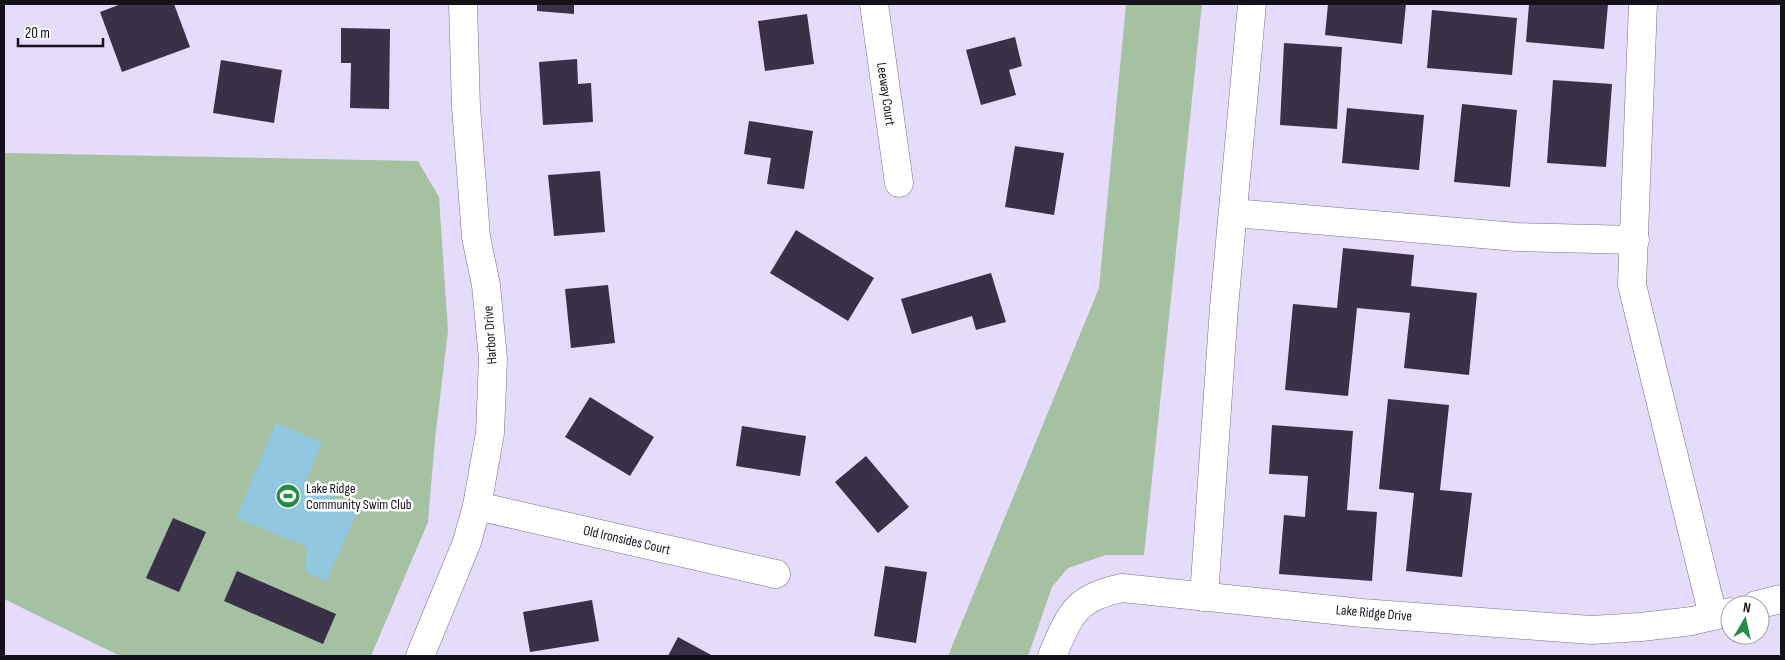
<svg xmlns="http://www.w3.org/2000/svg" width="1785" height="660" viewBox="0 0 1785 660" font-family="'Sofia Sans Condensed',sans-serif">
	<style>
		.green { fill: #a6c0a2 }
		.water { fill: #92c8df }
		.building { fill: #383148 }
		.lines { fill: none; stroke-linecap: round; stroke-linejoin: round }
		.minor-casing { stroke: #776f8a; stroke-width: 29 }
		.minor { stroke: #fff; stroke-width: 28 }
		.labels { text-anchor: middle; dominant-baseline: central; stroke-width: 5; stroke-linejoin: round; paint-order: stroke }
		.street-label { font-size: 14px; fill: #14111b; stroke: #fff }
		.poi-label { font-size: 14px; fill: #14111b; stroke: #fff; text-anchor: start }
	</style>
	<rect width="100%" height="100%" fill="#e5dcfb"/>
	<g class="green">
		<path d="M1126,4h76l-58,551h-38l-38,13 -16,19 -24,69h-80l151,-368z"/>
		<path d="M4,153l414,8 21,36 9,134 -13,108 -7,83 -57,134h-251l-116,-57z"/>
	</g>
	<path class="water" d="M276,423l46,19 -18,43 55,23 -32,73 -22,-9 2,-25 -71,-29z"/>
	<g class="building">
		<path d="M121,4h53l16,43 -68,25 -22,-60z"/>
		<path d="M537,4h37v10l-37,-3z"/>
		<path d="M1328,4h78l-4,40 -77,-9z"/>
		<path d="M1529,4h79l-4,45 -78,-7z"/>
		<path d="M1432,10l85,8 -5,57 -85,-7z"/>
		<path d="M807,14l7,50 -49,7 -7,-50z"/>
		<path d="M341,28l49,1 -1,80 -39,-1 1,-45h-10z"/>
		<path d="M1015,37l7,29 -13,4 7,25 -35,10 -15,-55z"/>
		<path d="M1284,43l58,4 -5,82 -57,-4z"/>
		<path d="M577,59l1,25 13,-1 2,39 -50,3 -4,-63z"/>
		<path d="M221,60l61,10 -8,53 -61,-10z"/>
		<path d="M1553,80l59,4 -6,83 -59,-4z"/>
		<path d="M1462,104l55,6 -7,77 -56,-5z"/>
		<path d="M1347,108l77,7 -5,55 -77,-7z"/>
		<path d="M749,121l64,10 -9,58 -37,-5 4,-26 -27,-4z"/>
		<path d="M1015,146l49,7 -10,62 -49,-8z"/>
		<path d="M600,171l5,61 -51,4 -6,-61z"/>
		<path d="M796,230l78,48 -26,43 -78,-48z"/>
		<path d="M1343,248l71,7 -3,31 66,7 -8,82 -65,-7 6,-55 -53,-5 -9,88 -63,-6 8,-86 44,4z"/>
		<path d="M991,273l15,49 -30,8 -4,-14 -60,18 -11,-35z"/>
		<path d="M608,285l7,58 -44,5 -6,-59z"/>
		<path d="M590,397l64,40 -24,39 -65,-39z"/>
		<path d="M1388,399l61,6 -9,85 32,3 -10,84 -56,-6 8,-78 -35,-4z"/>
		<path d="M1272,425l81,6 -6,79 30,2 -5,69 -93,-7 5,-59 21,2 3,-41 -39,-2z"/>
		<path d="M742,426l64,10 -6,40 -64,-10z"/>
		<path d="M866,456l43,51 -31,26 -43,-51z"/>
		<path d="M173,518l33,14 -27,60 -33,-14z"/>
		<path d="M885,566l42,6 -11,71 -42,-7z"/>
		<path d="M237,571l99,43 -13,30 -99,-43z"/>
		<path d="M592,600l7,41 -69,11 -7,-40z"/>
		<path d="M678,637l35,19h-45z"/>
	</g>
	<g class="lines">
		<defs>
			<g id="minor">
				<path d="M874,4l25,179"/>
				<path d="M1643,4l-11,281 81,331"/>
				<path d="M1233,213l284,24 118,3"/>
				<path d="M477,506l299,68"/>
				<path d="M1204,597l20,-290 28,-303"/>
				<path d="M1756,605l25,-6"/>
				<path d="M420,656l47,-114 10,-36 13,-73 3,-74 -7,-74 -10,-48 -10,-130 -3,-103"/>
				<path d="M1052,656c18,-41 22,-58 70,-68l240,25 229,17 50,-3 51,-6 38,-9"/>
			</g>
		</defs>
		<use href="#minor" class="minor-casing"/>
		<use href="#minor" class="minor"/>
	</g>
	<defs>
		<symbol id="stadium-disc" viewBox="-11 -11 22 22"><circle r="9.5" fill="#248c43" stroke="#fff"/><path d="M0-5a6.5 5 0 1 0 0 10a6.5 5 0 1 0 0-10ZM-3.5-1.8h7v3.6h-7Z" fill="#fff"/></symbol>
	</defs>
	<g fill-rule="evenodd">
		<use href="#stadium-disc" x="274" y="482" width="28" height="28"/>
	</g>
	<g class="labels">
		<g class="street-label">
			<text transform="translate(886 94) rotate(82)">Leeway Court</text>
			<text transform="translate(490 335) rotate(-94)">Harbor Drive</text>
			<text transform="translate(627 540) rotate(13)">Old Ironsides Court</text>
			<text transform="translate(1374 613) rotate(5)">Lake Ridge Drive</text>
		</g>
		<g class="poi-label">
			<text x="306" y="488">Lake Ridge<tspan x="306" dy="16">Community Swim Club</tspan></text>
		</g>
	</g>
	<rect width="1785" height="660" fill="none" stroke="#14111b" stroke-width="10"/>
	<g transform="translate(1745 620) rotate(9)"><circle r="24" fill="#ffffff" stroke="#a1a0a4"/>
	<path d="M0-4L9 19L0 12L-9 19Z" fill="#248c43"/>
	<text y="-8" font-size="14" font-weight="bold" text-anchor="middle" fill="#14111b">N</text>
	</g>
	<path d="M18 38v8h85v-8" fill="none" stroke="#14111b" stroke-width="2.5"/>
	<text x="25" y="38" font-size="15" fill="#14111b" stroke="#ffffff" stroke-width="4" paint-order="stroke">20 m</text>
</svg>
